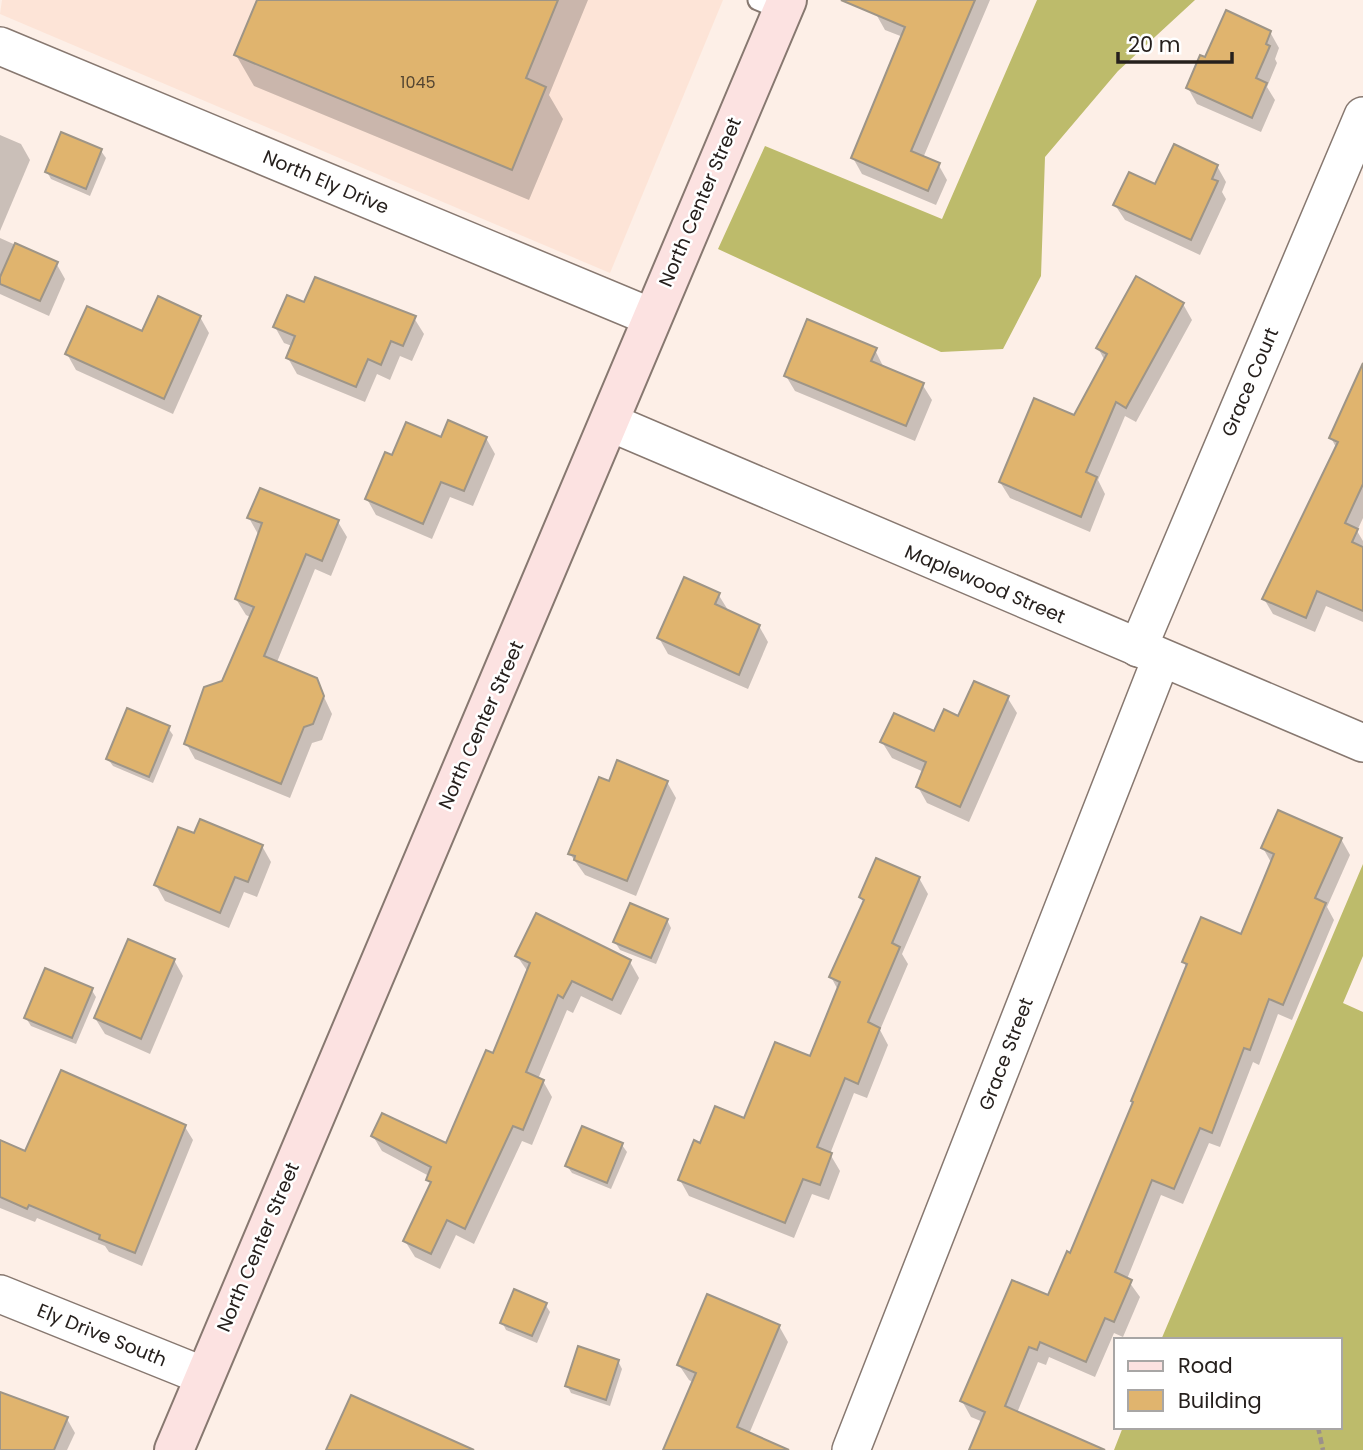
<svg xmlns="http://www.w3.org/2000/svg" width="1363" height="1450" viewBox="0 0 1363 1450" font-family="Poppins,sans-serif">
	<style>
		.built { fill: #fde4d7 }
		.forest { fill: #bdbb6b }
		.shadow { fill: #0003 }
		.building { fill: #e0b46e; stroke: #9e9587; stroke-width: 2 }
		.lines { fill: none; stroke-linecap: round; stroke-linejoin: round }
		.lane-casing { stroke: #877870; stroke-width: 23 }
		.street-casing { stroke: #877870; stroke-width: 40 }
		.secondary-casing { stroke: #877870; stroke-width: 42 }
		.path { stroke: #9b908b; stroke-width: 4.5; stroke-dasharray: 7 3.5; stroke-linecap: butt }
		.lane { stroke: #fff; stroke-width: 19 }
		.street { stroke: #fff; stroke-width: 37 }
		.secondary { stroke: #fce2e1; stroke-width: 38 }
		.labels { text-anchor: middle; dominant-baseline: central; stroke-width: 5; stroke-linejoin: round; paint-order: stroke }
		.number-label { font-size: 16px; fill: #544531 }
		.street-label { font-size: 19px; fill: #26201d; stroke: #fff }
	</style>
	<rect width="100%" height="100%" fill="#fdefe7"/>
	<path class="built" d="M2,0h721l-113,273 -610,-259z"/>
	<g class="forest">
		<path d="M1037,0h158l-77,71 -73,86 -4,119 -38,73 -62,3 -223,-103 47,-103 177,73z"/>
		<path d="M1363,864v92l-20,47 20,9v438h-249l9,-23h217v-87h-179z"/>
	</g>
	<g class="shadow">
		<path d="M259,0h329l-39,95 14,24 -34,81 -275,-114 -18,-31z"/>
		<path d="M882,0h108l-67,158 15,6 9,16 -11,25 -74,-31 -9,-16 50,-121 -18,-7 -9,-16z"/>
		<path d="M1270,32l9,16 -4,11 2,4 -10,24 8,13 -14,32 -64,-28 -9,-16 18,-28z"/>
		<path d="M0,135l21,9 9,16 -30,71z"/>
		<path d="M101,151l5,7 -16,38 -39,-17 -4,-7z"/>
		<path d="M1217,166l9,16 -4,10 4,7 -26,56 -75,-35 -10,-15z"/>
		<path d="M0,238l56,25 9,16 -16,37 -49,-22z"/>
		<path d="M305,304l109,14 10,16 -12,27 -12,-5 -10,24 -13,-6 -12,28 -68,-28 -9,-16 4,-12 -8,-3 -9,-16z"/>
		<path d="M1183,304l9,16 -56,102 -11,-6 -27,64 7,14 -15,38 -80,-34 -10,-16 75,-65 30,-56 -7,-13z"/>
		<path d="M200,317l9,16 -36,81 -97,-44 -9,-16z"/>
		<path d="M875,350l9,18 38,16 10,16 -17,41 -120,-50 -9,-15z"/>
		<path d="M1363,396v122l-6,13 6,10v81l-37,-16 -11,26 -42,-18 -9,-15 73,-150 -6,-11z"/>
		<path d="M486,438l9,16 -22,52 -23,-9 -18,42 -56,-24 -9,-16 75,-59z"/>
		<path d="M249,518l89,4 9,15 -16,39 -16,-7 -38,93 39,18 16,34 -10,26 -10,3 -22,55 -95,-39 -9,-16 38,-61 28,-64 -6,-3 -10,-16 22,-65z"/>
		<path d="M718,594l10,16 31,16 9,16 -20,47 -80,-35 -9,-16z"/>
		<path d="M1007,697l10,16 -48,109 -42,-19 -9,-16 6,-15 -32,-14 -10,-16 53,-9 24,-15z"/>
		<path d="M168,728l5,7 -20,48 -40,-17 -5,-7z"/>
		<path d="M667,782l9,16 -40,98 -51,-21 -15,-21 40,-71z"/>
		<path d="M195,835l67,11 9,16 -14,35 -13,-5 -15,36 -64,-27 -9,-16z"/>
		<path d="M1341,839l9,16 -23,52 7,13 -42,100 -14,-6 -19,51 -6,-3 -33,85 -11,-4 -26,61 -22,-9 -34,84 13,18 -17,40 -9,-4 -19,44 -46,-20 -3,8 -8,-3 -21,51 57,37h-103l12,-28 -12,-5 -9,-16 87,-104 22,-42 116,-287 -3,-6 58,-26 30,-72 -9,-16z"/>
		<path d="M919,878l9,16 -26,60 6,10 -28,66 8,15 -21,53 -13,-5 -24,61 10,17 -11,29 -17,-6 -18,44 -105,-42 -9,-16 21,-35 44,-25 66,-61 27,-69 -7,-13 33,-74 -3,-6z"/>
		<path d="M667,920l4,8 -15,36 -36,-14 -5,-8z"/>
		<path d="M517,956l113,6 9,16 -18,37 -40,-19 -8,17 -6,-3 -29,69 5,2 9,16 -20,48 -10,-4 -48,103 -18,-9 -16,34 -25,-12 -10,-16 26,-55 -2,-10 -47,-25 -9,-15 74,10 47,-90 34,-84z"/>
		<path d="M174,960l9,16 -33,78 -45,-20 -10,-16z"/>
		<path d="M91,989l5,8 -20,47 -45,-18 -5,-8z"/>
		<path d="M185,1127l8,13 -51,126 -33,-14 -4,-6 -68,-28 -2,4 -35,-14v-66l26,11z"/>
		<path d="M622,1145l5,7 -16,37 -39,-16 -5,-7z"/>
		<path d="M545,1304l5,8 -13,31 -31,-13 -4,-8z"/>
		<path d="M779,1326l9,16 -39,92 10,16h-94l29,-67 -5,-3 -10,-15z"/>
		<path d="M618,1361l4,8 -12,37 -39,-13 -4,-8z"/>
		<path d="M0,1392l67,27 8,14 -8,17h-67z"/>
	</g>
	<g class="building">
		<path d="M257,0h301l-32,78 20,9 -34,83 -278,-115z"/>
		<path d="M841,0h134l-64,151 29,12 -12,28 -77,-33 54,-131z"/>
		<path d="M1226,10l45,21 -5,13 4,2 -14,32 11,5 -15,35 -66,-30 14,-33 5,2z"/>
		<path d="M61,132l41,17 -16,40 -41,-17z"/>
		<path d="M1174,144l44,21 -6,14 6,2 -27,59 -78,-35 16,-33 26,12z"/>
		<path d="M15,243l43,19 -18,39 -40,-17v-7z"/>
		<path d="M1136,276l48,27 -58,105 -10,-6 -30,70 11,5 -16,40 -82,-35 35,-84 40,17 33,-61 -11,-6z"/>
		<path d="M315,277l101,39 -13,30 -12,-5 -10,24 -13,-6 -12,28 -70,-29 9,-22 -22,-9 14,-32 17,7z"/>
		<path d="M158,296l43,20 -37,83 -99,-45 22,-48 55,25z"/>
		<path d="M807,319l70,29 -6,13 53,22 -18,43 -122,-50z"/>
		<path d="M1363,363v121l-18,39 13,6 -6,13 11,5v64l-46,-20 -11,27 -44,-19 76,-157 -9,-4z"/>
		<path d="M448,420l39,17 -23,54 -23,-9 -18,42 -58,-25 20,-47 7,3 14,-33 35,15z"/>
		<path d="M260,488l79,32 -17,41 -16,-7 -42,102 53,22 7,18 -11,28 -9,3 -23,57 -97,-40 20,-57 18,-6 32,-74 -19,-8 27,-76 -15,-5z"/>
		<path d="M684,577l36,16 -5,11 45,21 -21,50 -82,-37z"/>
		<path d="M974,681l35,15 -49,111 -44,-20 10,-25 -46,-20 14,-29 40,18 10,-22 14,7z"/>
		<path d="M127,708l43,18 -21,51 -43,-18z"/>
		<path d="M617,760l51,21 -41,100 -53,-21 1,-4 -7,-2 31,-77 10,4z"/>
		<path d="M1278,810l64,28 -27,60 11,5 -43,102 -14,-6 -19,51 -6,-2 -32,85 -12,-5 -26,61 -22,-9 -37,92 17,8 -18,42 -9,-4 -19,44 -46,-20 -3,8 -8,-3 -24,59 100,44h-136l16,-38 -25,-11 52,-121 36,15 19,-44 3,2 63,-151 -2,-1 56,-137 -5,-2 19,-45 40,17 33,-80 -13,-6z"/>
		<path d="M200,819l63,26 -15,37 -13,-5 -15,36 -66,-28 24,-58 16,6z"/>
		<path d="M876,858l44,19 -28,66 8,4 -32,75 12,6 -22,56 -13,-6 -28,69 15,6 -12,32 -17,-6 -18,44 -107,-43 16,-40 6,3 15,-37 29,12 31,-76 35,14 30,-74 -11,-5 35,-77 -5,-3z"/>
		<path d="M630,903l38,16 -17,39 -38,-16z"/>
		<path d="M536,913l95,47 -19,40 -40,-19 -9,17 -5,-3 -32,77 18,8 -21,50 -10,-4 -48,103 -18,-9 -16,34 -28,-13 28,-59 -5,-2 5,-13 -60,-31 11,-23 64,30 40,-93 7,3 37,-90 -15,-7z"/>
		<path d="M128,939l47,20 -34,80 -47,-21z"/>
		<path d="M45,968l48,20 -21,50 -48,-20z"/>
		<path d="M61,1070l125,55 -51,128 -36,-14 1,-4 -71,-30 -2,4 -27,-12v-57l25,11z"/>
		<path d="M582,1126l41,17 -16,40 -42,-17z"/>
		<path d="M514,1289l33,14 -15,33 -32,-13z"/>
		<path d="M707,1294l73,31 -43,102 52,23h-126l33,-77 -19,-8z"/>
		<path d="M578,1346l41,14 -13,40 -41,-14z"/>
		<path d="M0,1392l68,25 -14,33h-54z"/>
		<path d="M351,1395l123,55h-148z"/>
	</g>
	<g class="lines">
		<defs>
			<path id="lane" d="M758,0l24,10"/>
			<g id="street">
				<path d="M0,46l651,271"/>
				<path d="M609,422l754,321"/>
				<path d="M1138,648l225,-532"/>
				<path d="M0,1294l204,82"/>
				<path d="M851,1450l310,-791"/>
			</g>
			<path id="secondary" d="M174,1450l613,-1450"/>
		</defs>
		<use href="#lane" class="lane-casing"/>
		<use href="#street" class="street-casing"/>
		<use href="#secondary" class="secondary-casing"/>
		<g class="path">
			<path d="M1278,1339v1"/>
			<path d="M1318,1427l5,23"/>
		</g>
		<use href="#lane" class="lane"/>
		<use href="#street" class="street"/>
		<use href="#secondary" class="secondary"/>
	</g>
	<g class="labels">
		<g class="number-label">
			<text x="418" y="82">1045</text>
		</g>
		<g class="street-label">
			<text transform="translate(326 182) rotate(23)">North Ely Drive</text>
			<text transform="translate(700 202) rotate(-67)">North Center Street</text>
			<text transform="translate(1250 382) rotate(-67)">Grace Court</text>
			<text transform="translate(985 584) rotate(23)">Maplewood Street</text>
			<text transform="translate(481 725) rotate(-66)">North Center Street</text>
			<text transform="translate(1006 1054) rotate(-69)">Grace Street</text>
			<text transform="translate(258 1247) rotate(-67)">North Center Street</text>
			<text transform="translate(102 1335) rotate(22)">Ely Drive South</text>
		</g>
	</g>
	<rect x="1114" y="1338" width="228" height="91" fill="#ffffff" stroke="#a8a6a5" stroke-width="2"/>
	<rect x="1128" y="1361" width="35" height="10" fill="#fce2e1" stroke="#a8a6a5" stroke-width="2"/>
	<text x="1178" y="1373" font-size="21" fill="#26201d">Road</text>
	<rect x="1128" y="1390" width="35" height="21" fill="#e0b46e" stroke="#a8a6a5" stroke-width="2"/>
	<text x="1178" y="1408" font-size="21" fill="#26201d">Building</text>
	<path d="M1118 52v10h114v-10" fill="none" stroke="#26201d" stroke-width="3.5"/>
	<text x="1128" y="52" font-size="21" fill="#26201d" stroke="#ffffff" stroke-width="5" paint-order="stroke">20 m</text>
</svg>
